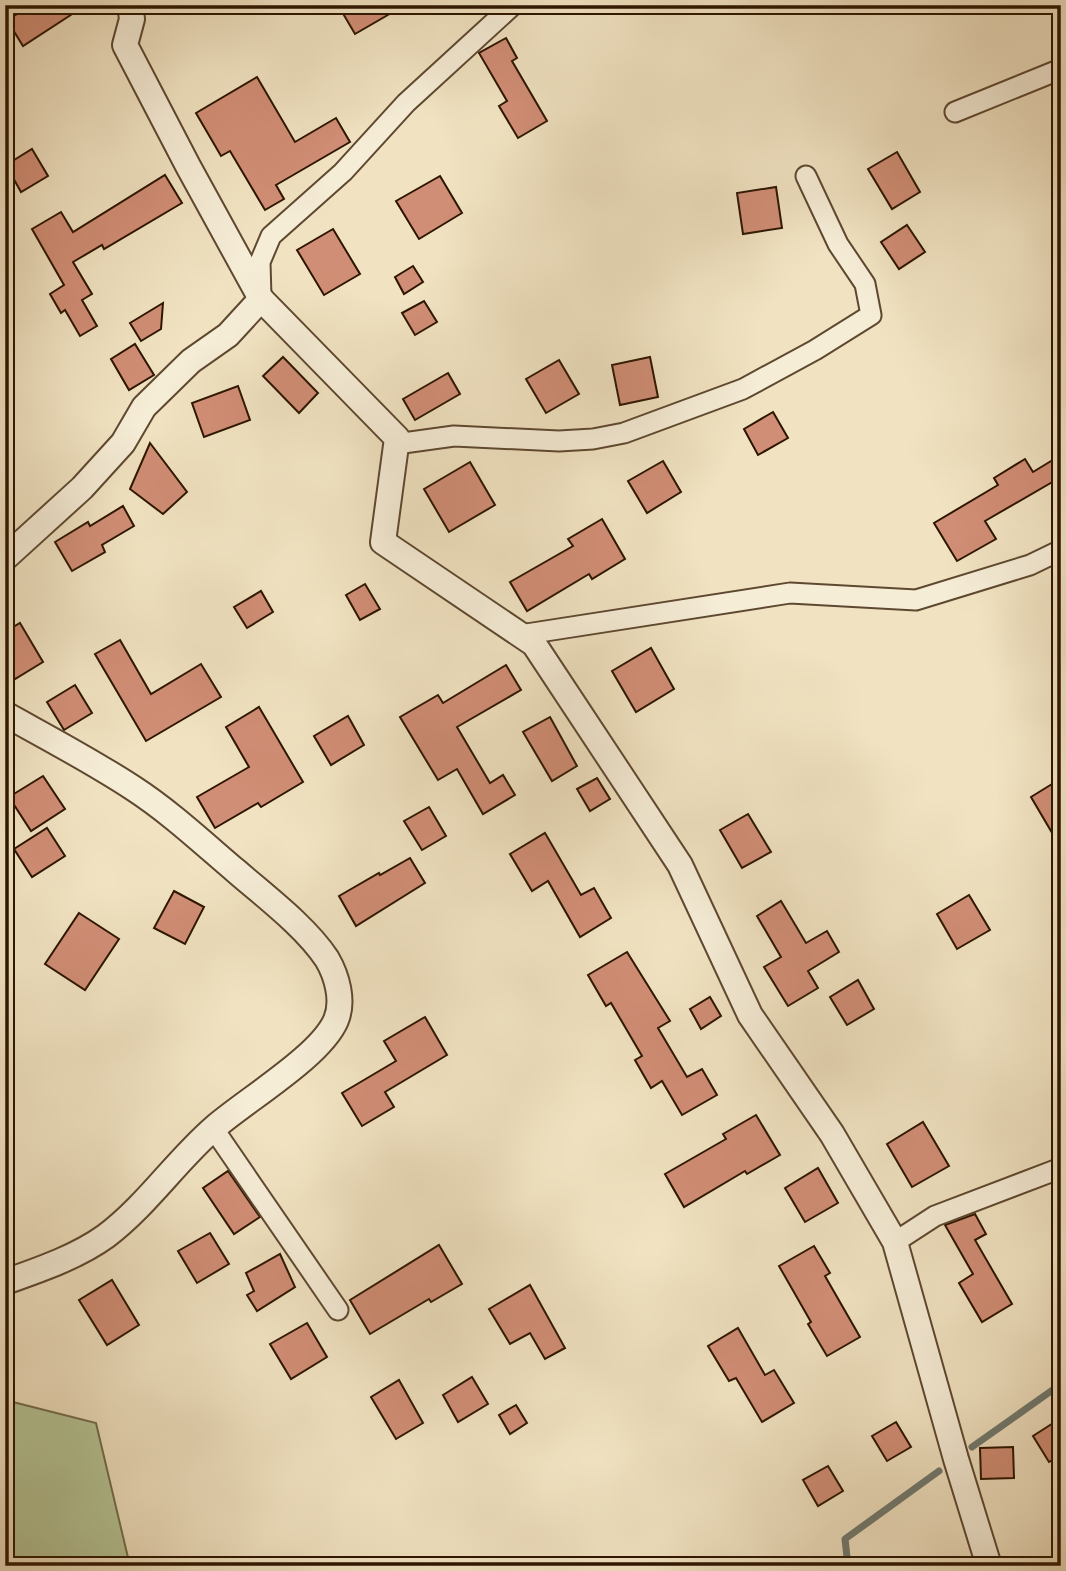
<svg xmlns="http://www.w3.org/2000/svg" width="1066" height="1571" viewBox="0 0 1066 1571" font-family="'EB Garamond',serif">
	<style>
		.green { fill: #b5c597; stroke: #716d4c; stroke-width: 2 }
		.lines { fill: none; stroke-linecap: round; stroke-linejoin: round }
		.stream { stroke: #707a70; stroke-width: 7 }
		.building { fill: #d18e76; stroke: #2d1500; stroke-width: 2 }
		.minor-casing { stroke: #5e4830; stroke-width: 23 }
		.tertiary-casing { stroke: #5e4830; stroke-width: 28 }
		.minor { stroke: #f6edd7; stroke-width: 19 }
		.tertiary { stroke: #f6edd7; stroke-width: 24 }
	</style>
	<rect width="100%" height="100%" fill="#f1e3c2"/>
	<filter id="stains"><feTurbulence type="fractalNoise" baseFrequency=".00286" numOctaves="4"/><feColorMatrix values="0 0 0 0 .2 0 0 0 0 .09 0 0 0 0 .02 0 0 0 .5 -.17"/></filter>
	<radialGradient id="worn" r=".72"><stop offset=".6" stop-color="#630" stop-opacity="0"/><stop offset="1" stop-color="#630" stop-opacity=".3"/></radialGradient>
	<path class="green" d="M5,1400l91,23 34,143h-125z"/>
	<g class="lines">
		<g class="stream">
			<path d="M972,1447l89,-63"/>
			<path d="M848,1566l-3,-27 94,-68"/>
		</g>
	</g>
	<g class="building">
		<path d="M33,5h53l-63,41 -16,-26z"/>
		<path d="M338,5h67l-50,29z"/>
		<path d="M506,38l11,20 -5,3 35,60 -29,17 -19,-32 8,-5 -28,-48z"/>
		<path d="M257,77l38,65 41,-24 14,24 -74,43 8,14 -19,11 -35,-59 -9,5 -25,-43z"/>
		<path d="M32,149l16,27 -27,16 -15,-27z"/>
		<path d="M897,152l23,40 -28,17 -24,-40z"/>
		<path d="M165,175l17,28 -78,46 -2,-4 -29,17 19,32 -10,6 15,26 -17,10 -15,-26 -4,3 -11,-19 14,-9 -32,-56 29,-17 12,20z"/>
		<path d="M440,176l22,37 -43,26 -23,-38z"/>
		<path d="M776,187l6,41 -39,6 -6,-41z"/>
		<path d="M907,225l18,27 -26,17 -18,-27z"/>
		<path d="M333,229l27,45 -36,21 -27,-45z"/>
		<path d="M413,266l10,16 -19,12 -9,-17z"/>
		<path d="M424,301l13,21 -22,13 -13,-22z"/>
		<path d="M163,303l-2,26 -20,12 -11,-18z"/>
		<path d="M135,344l19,31 -25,15 -18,-31z"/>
		<path d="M283,357l35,36 -19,20 -36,-37z"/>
		<path d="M650,357l8,40 -38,8 -8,-40z"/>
		<path d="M559,360l20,34 -33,19 -20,-34z"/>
		<path d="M448,373l12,21 -45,26 -12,-21z"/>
		<path d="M238,386l12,34 -46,17 -12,-34z"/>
		<path d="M773,412l15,26 -30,17 -14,-26z"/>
		<path d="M150,443l37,49 -24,22 -33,-25z"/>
		<path d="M1061,455v22l-76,44 11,18 -39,22 -23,-38 64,-38 -4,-7 31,-19 8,13z"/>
		<path d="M663,461l18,31 -34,21 -19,-32z"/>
		<path d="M470,462l25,43 -46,27 -25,-43z"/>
		<path d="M123,506l11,20 -32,19 3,7 -33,19 -17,-29 33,-20 2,4z"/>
		<path d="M602,519l23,40 -33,20 -3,-5 -62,37 -17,-29 63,-36 -5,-7z"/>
		<path d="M365,584l15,25 -20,11 -14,-25z"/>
		<path d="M261,591l12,21 -26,16 -13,-21z"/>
		<path d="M20,623l23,39 -28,17 -10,-17v-30z"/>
		<path d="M120,640l31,54 50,-30 20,33 -75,44 -51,-87z"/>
		<path d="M651,648l23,41 -38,23 -24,-41z"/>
		<path d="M506,665l15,25 -64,37 33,56 13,-8 12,20 -32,19 -26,-45 -19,11 -38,-63 38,-22 5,8z"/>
		<path d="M75,685l17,28 -28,17 -17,-28z"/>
		<path d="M259,707l44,75 -42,25 -3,-4 -43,25 -18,-31 52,-30 -23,-40z"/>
		<path d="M348,716l16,29 -33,20 -17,-29z"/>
		<path d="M550,717l27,49 -25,15 -29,-49z"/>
		<path d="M43,776l22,33 -34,22 -22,-34z"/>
		<path d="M597,778l13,21 -20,12 -13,-22z"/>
		<path d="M1052,784l9,14v50l-30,-51z"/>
		<path d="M429,807l17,29 -24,14 -18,-29z"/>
		<path d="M748,814l23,38 -29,16 -22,-38z"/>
		<path d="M47,828l18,28 -33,21 -18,-28z"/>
		<path d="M545,833l36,62 13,-7 17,30 -31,19 -32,-56 -16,10 -22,-37z"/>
		<path d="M410,858l15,25 -69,43 -17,-30 40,-23 1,2z"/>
		<path d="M174,891l30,16 -19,37 -31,-16z"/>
		<path d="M969,895l21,35 -33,19 -20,-35z"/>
		<path d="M781,901l25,42 21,-12 12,21 -31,19 10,17 -30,18 -24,-39 17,-10 -24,-41z"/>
		<path d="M79,913l40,26 -34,51 -40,-26z"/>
		<path d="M627,952l43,69 -12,7 29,49 15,-8 15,26 -35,20 -20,-34 -11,7 -16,-28 7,-4 -31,-53 -5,3 -18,-31z"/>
		<path d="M858,980l16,29 -27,16 -17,-28z"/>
		<path d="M710,997l11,19 -20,13 -11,-20z"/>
		<path d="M425,1017l22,38 -62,37 9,15 -32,19 -20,-33 54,-32 -12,-20z"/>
		<path d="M756,1115l24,40 -33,19 -2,-3 -61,36 -19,-33 61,-35 -3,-5z"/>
		<path d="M923,1122l26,44 -37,21 -25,-43z"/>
		<path d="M818,1168l20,35 -33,19 -20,-34z"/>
		<path d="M228,1171l32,46 -26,17 -31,-46z"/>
		<path d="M975,1214l11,20 -11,6 37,64 -30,18 -23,-39 14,-9 -28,-49z"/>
		<path d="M210,1233l19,31 -32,19 -19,-32z"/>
		<path d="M439,1245l23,39 -31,18 -2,-3 -59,35 -20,-34z"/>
		<path d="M814,1246l16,27 -5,3 35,61 -33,19 -19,-32 3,-2 -32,-56z"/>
		<path d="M280,1254l15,33 -38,24 -10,-16 7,-4 -8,-18z"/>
		<path d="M112,1280l27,45 -32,20 -28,-45z"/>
		<path d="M530,1285l35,63 -20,11 -15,-26 -20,11 -21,-35z"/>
		<path d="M307,1323l20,34 -36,22 -21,-35z"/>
		<path d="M738,1328l27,47 9,-5 20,33 -32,19 -26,-44 -7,3 -21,-35z"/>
		<path d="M472,1377l16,27 -30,18 -15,-27z"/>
		<path d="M399,1380l24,43 -27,16 -25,-42z"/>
		<path d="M516,1405l11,18 -17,11 -11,-19z"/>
		<path d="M1061,1418v37l-12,7 -16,-26z"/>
		<path d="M896,1422l15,25 -24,14 -15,-25z"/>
		<path d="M1013,1447l1,31 -33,1 -1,-31z"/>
		<path d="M828,1466l15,25 -25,15 -15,-26z"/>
	</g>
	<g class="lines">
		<defs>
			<g id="minor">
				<path d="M955,112l106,-43"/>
				<path d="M261,297l-1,-35 11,-26 72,-64 63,-69 107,-98"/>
				<path d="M396,444l58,-8 105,5 34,-2 31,-6 119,-44 72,-39 56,-35 -6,-31 -27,-40 -32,-68"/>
				<path d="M520,635l270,-42 126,7 114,-35 31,-15"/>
				<path d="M213,1128l125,182"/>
				<path d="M895,1242l40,-26 126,-48"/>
			</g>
			<g id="tertiary">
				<path d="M130,5l2,14 -7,26 63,121 73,133 136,139 -14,104 151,102 146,221 70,150 82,119 63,108 61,217 33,107"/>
				<path d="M5,558l77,-70 41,-45 21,-36 47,-46 37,-26 33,-36"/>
				<path d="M5,714c43,24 87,47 128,74 37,24 70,55 103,83 30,26 70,56 91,88 10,17 17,42 9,61 -15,36 -90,80 -122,108 -38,33 -67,77 -108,108 -29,21 -67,34 -101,46"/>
			</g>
		</defs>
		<use href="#minor" class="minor-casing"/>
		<use href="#tertiary" class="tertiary-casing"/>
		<use href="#minor" class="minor"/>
		<use href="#tertiary" class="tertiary"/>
	</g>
	<rect width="1066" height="1571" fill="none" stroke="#f1e3c2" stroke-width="28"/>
	<rect x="7" y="7" width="1052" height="1557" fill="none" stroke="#2d1500" stroke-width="3.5"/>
	<rect x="14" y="14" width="1038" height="1543" fill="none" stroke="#2d1500" stroke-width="2"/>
	<rect width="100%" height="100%" filter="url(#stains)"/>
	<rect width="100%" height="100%" fill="url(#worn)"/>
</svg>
